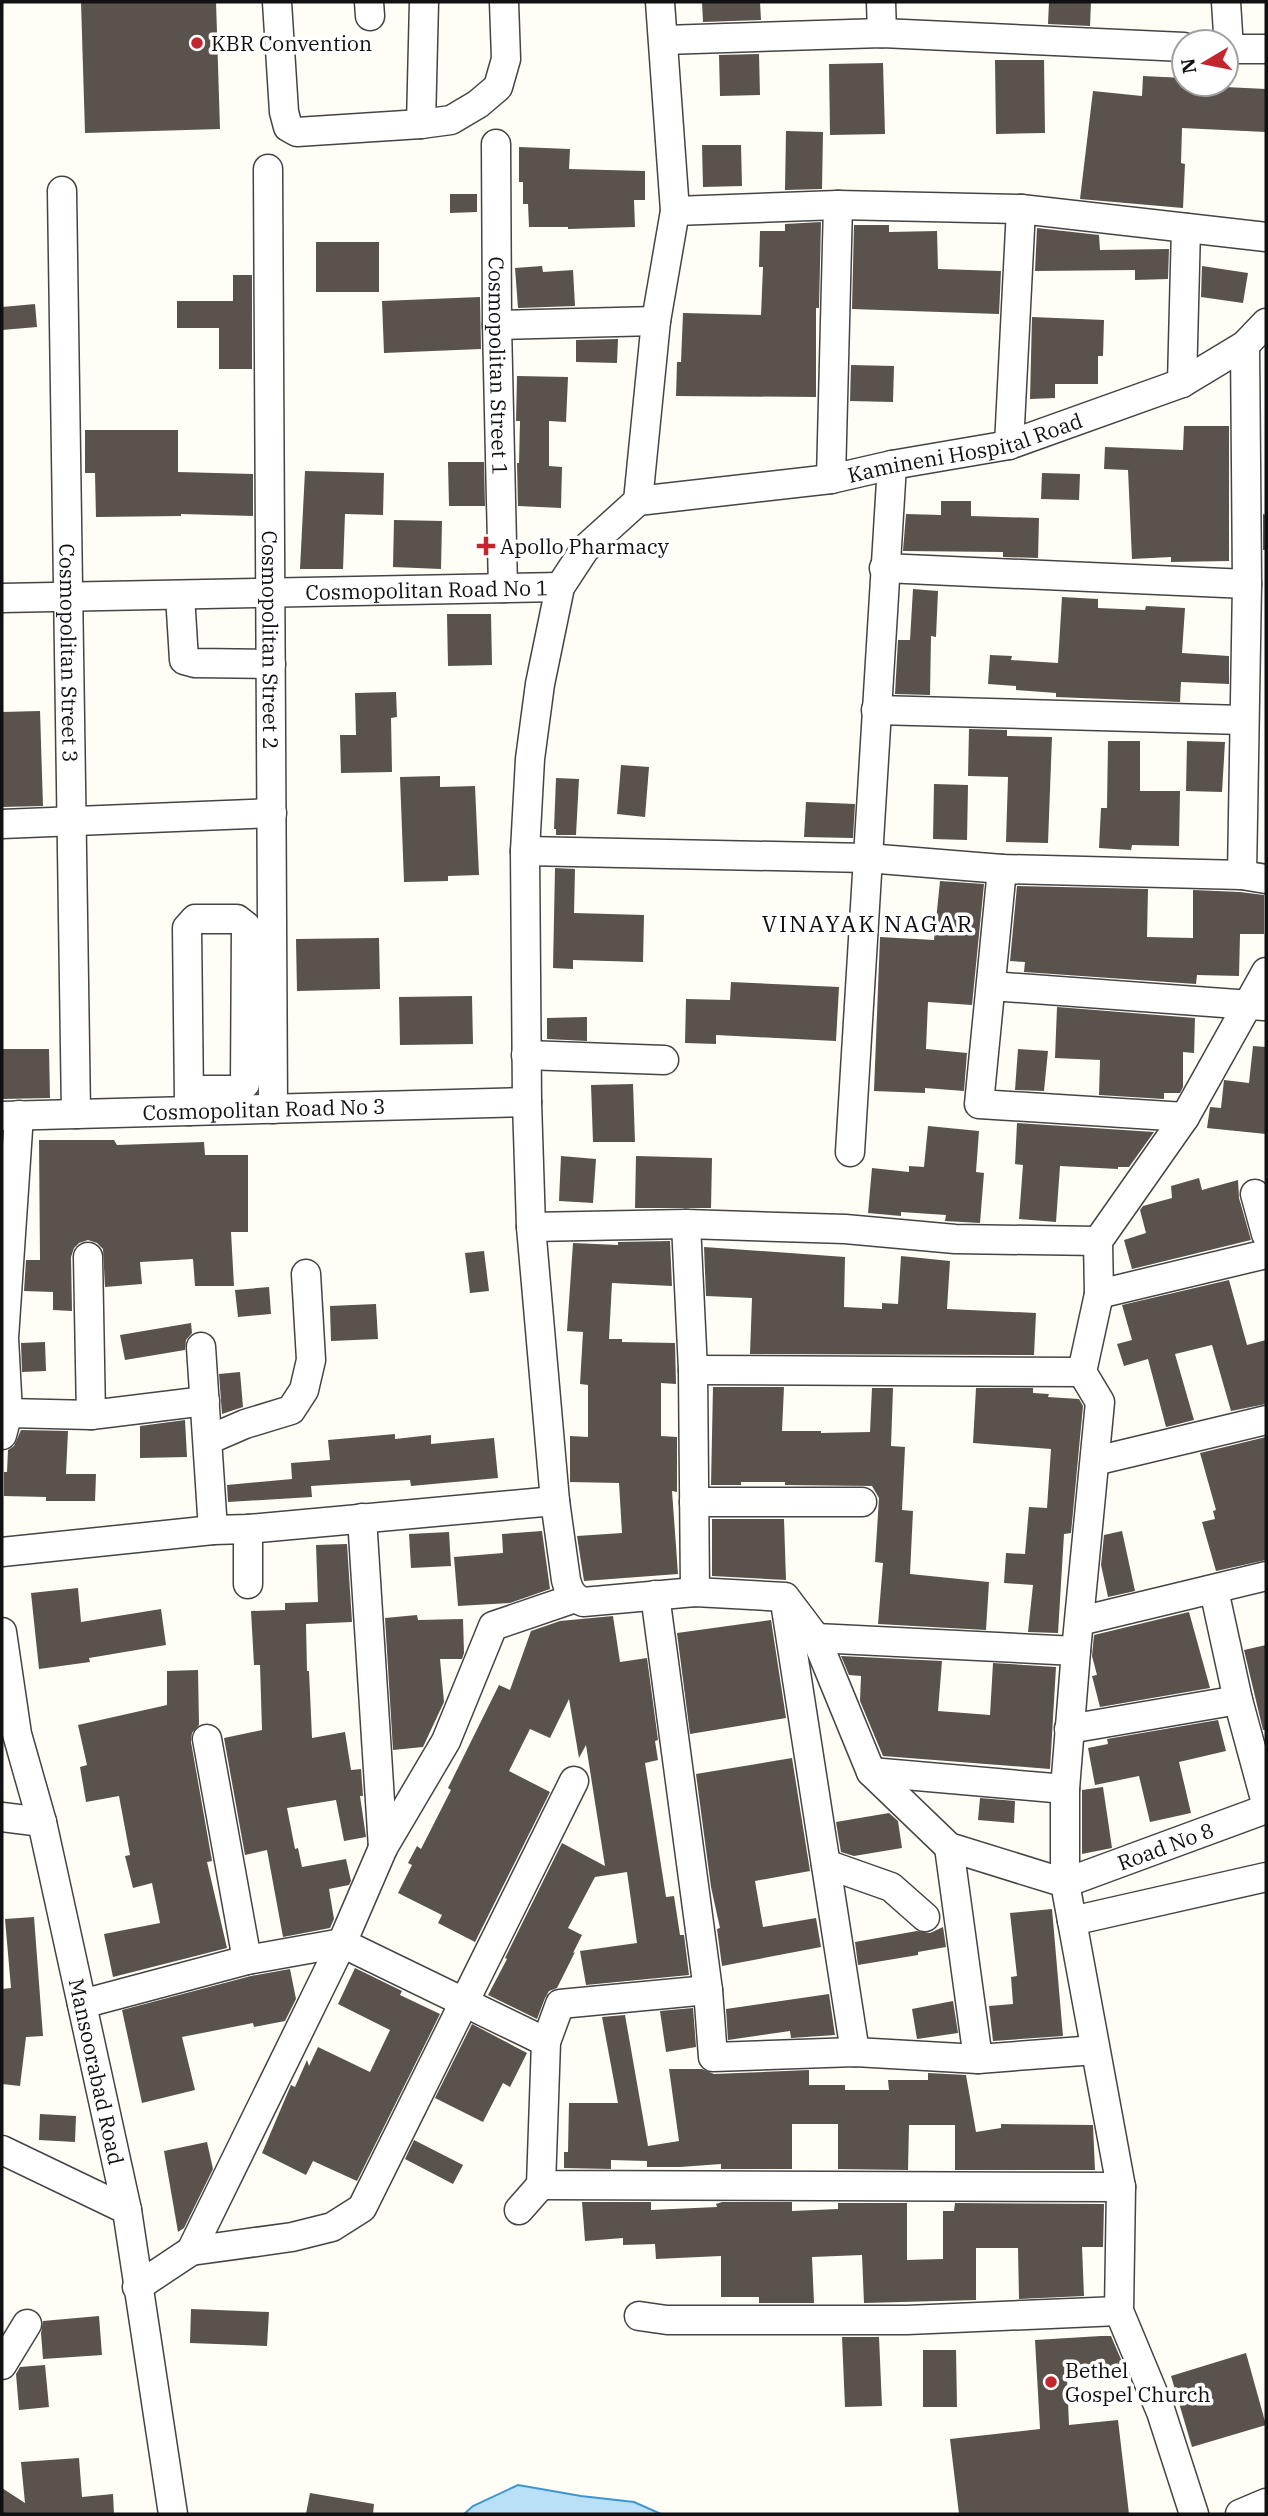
<svg xmlns="http://www.w3.org/2000/svg" width="1268" height="2516" viewBox="0 0 1268 2516" font-family="'IBM Plex Serif',serif">
	<style>
		.water { fill: #b9e0f7; stroke: #3f96cf; stroke-width: 2 }
		.building { fill: #5a524d }
		.lines { fill: none; stroke-linecap: round; stroke-linejoin: round }
		.minor-casing { stroke: #444; stroke-width: 31 }
		.minor { stroke: #fff; stroke-width: 28 }
		.poi-dot { fill: #c4262e; stroke: #fff; stroke-width: 2.5 }
		.labels { text-anchor: middle; dominant-baseline: central; stroke-width: 7; stroke-linejoin: round; paint-order: stroke }
		.poi-label { font-size: 21px; fill: #111; stroke: #fff; text-anchor: start }
		.street-label { font-size: 21px; fill: #111; stroke: #fff }
		.neighbourhood-label { font-size: 23px; letter-spacing: 2px; fill: #111; stroke: #fff }
	</style>
	<rect width="100%" height="100%" fill="#fffdf5"/>
	<path class="water" d="M518,2485l63,11 53,6 27,12h-197l9,-8z"/>
	<g class="building">
		<path d="M81,2h135l4,127 -135,4z"/>
		<path d="M702,2h58l1,18 -58,2z"/>
		<path d="M1049,2h42l-1,24 -42,-2z"/>
		<path d="M759,54l1,41 -40,1 -1,-41z"/>
		<path d="M995,60h49l1,73 -49,1z"/>
		<path d="M883,63l2,71 -55,1 -1,-71z"/>
		<path d="M1143,76l41,2v7l82,4v43l-84,-4 -1,35 4,1 -2,44 -103,-9 13,-108 49,5z"/>
		<path d="M786,131l37,1 -1,57 -37,1z"/>
		<path d="M702,145h39l1,41 -39,1z"/>
		<path d="M519,147l51,2 -1,20 76,2v29h-11l1,27 -67,2v-2h-39l-1,-23h-5v-22h-4z"/>
		<path d="M450,194h27v18l-27,1z"/>
		<path d="M821,222l-2,86h-3v89l-140,-1 1,-34h4l2,-49 78,2 2,-48h-4l1,-36h25v-7z"/>
		<path d="M854,225h35v7l48,-1 1,38 63,2 -2,43 -147,-5z"/>
		<path d="M1037,228l62,7 1,15 69,-1 -1,30 -33,1v-10l-100,1z"/>
		<rect x="316" y="242" width="63" height="50"/>
		<path d="M542,266l1,6 30,-2 2,36 -57,2 -3,-40z"/>
		<path d="M1202,266l46,7 -5,30 -42,-6z"/>
		<path d="M233,275h19v94h-33v-41h-42v-27h56z"/>
		<path d="M480,297l1,52 -97,4 -2,-52z"/>
		<path d="M35,304l2,23 -35,3v-23z"/>
		<path d="M1032,317l72,3 -1,36h-5v28h-43v14l-25,1z"/>
		<path d="M618,339l-1,24 -41,-1v-22z"/>
		<path d="M851,365l43,1 -1,36 -43,-1z"/>
		<path d="M517,376l51,1 -2,45 -17,-1v45l13,1 -1,41 -43,-2 -1,-43h2l1,-42h-4z"/>
		<path d="M1184,426h45v135l-58,1v-5l-39,2 -4,-89 -24,-1 1,-22 78,3z"/>
		<path d="M85,430h93v42l75,2v42l-72,-2v2l-85,1 -1,-44h-10z"/>
		<path d="M448,462h36l1,44h-36z"/>
		<path d="M305,471l79,2 -1,42 -38,-1 -2,55h-43z"/>
		<path d="M1042,473l38,1 -1,26 -38,-1z"/>
		<path d="M941,501h30v15l68,2 -1,40 -35,-1v-5l-100,-1 3,-37 35,1z"/>
		<path d="M1263,514l3,1v35h-3z"/>
		<path d="M394,520l48,1 -1,48 -48,-2z"/>
		<path d="M913,589l25,2 -2,46 -5,-1 -1,59 -35,-1 3,-54h12z"/>
		<path d="M1062,597l36,2v9l47,2 1,-4 39,2 -3,45 47,3v28l-48,-2 -1,20 -124,-5v-4l-40,-3v-4l-28,-2 2,-29 22,1 -1,4 47,3z"/>
		<path d="M447,614h44l1,51 -44,1z"/>
		<path d="M396,692l1,25 -6,1 1,54 -51,1 -1,-38h16l-1,-42z"/>
		<path d="M40,711l3,95 -41,1v-95z"/>
		<path d="M969,729l38,1v6l45,1 -4,106 -42,-1 2,-65 -40,-1z"/>
		<path d="M1108,741h32v50h40l-1,55 -47,-1 -1,5 -32,-2 2,-40h6z"/>
		<path d="M1187,741l38,1 -3,50 -36,-1z"/>
		<path d="M621,765l28,2 -4,50 -28,-3z"/>
		<path d="M440,776v11l35,-1 4,89 -31,1v5l-44,1 -4,-105z"/>
		<path d="M556,778l23,1 -3,56h-20v-6h-2z"/>
		<path d="M934,784l34,1 -1,55 -34,-1z"/>
		<path d="M806,802l49,2 -2,34 -49,-1z"/>
		<path d="M555,868l20,1 -1,44 70,2 -1,47 -70,-2v9l-20,-1z"/>
		<path d="M940,881l44,3 -12,121 -44,-3 -2,47 41,4 -3,38 -39,-3v5l-51,-2 6,-154 54,3z"/>
		<path d="M1017,886l131,3 -1,48 46,1v-48l47,2 24,3v39h-24l-1,42 -42,-1 -1,9 -172,-12 1,-10 -15,-1z"/>
		<path d="M379,938l1,51 -83,2 -1,-52z"/>
		<path d="M731,982l108,5 -3,54 -120,-6v9l-31,-1 1,-44 44,1z"/>
		<path d="M472,996l1,48 -73,1 -1,-48z"/>
		<path d="M1057,1007l138,11 -1,35 -11,-1v35l-3,6h-16v6l-65,-4 1,-35 -45,-2z"/>
		<path d="M587,1017v24l-40,-2v-21z"/>
		<path d="M1253,1046l13,1v87l-59,-6 3,-21 11,1 3,-28 25,3z"/>
		<path d="M2,1049h47l1,49 -48,1z"/>
		<path d="M1018,1049l30,2 -4,40 -29,-1z"/>
		<path d="M633,1084l2,58h-42l-2,-57z"/>
		<path d="M1017,1123l137,9 -25,35h-11v2l-58,-3 -4,56 -37,-3 4,-54 -8,-1z"/>
		<path d="M928,1126l51,5 -3,41 8,1 -4,50 -35,-2 1,-6 -45,-3v4l-33,-3 4,-45 37,4v-6l15,1z"/>
		<path d="M39,1140h75l3,5 87,-3 1,13h43v77h-17l3,54h-39l-2,-27 -53,3 2,22 -37,3 -2,-38 -6,-6 -9,-3 -9,3 -5,5 -3,9 1,54 -19,-1v-18l-29,-1 2,-31h14z"/>
		<path d="M561,1156l35,3 -3,44 -34,-2z"/>
		<path d="M636,1156l76,2 -1,50h-76z"/>
		<path d="M1199,1178l3,12 36,-10 1,18 12,42 -119,29 -8,-29 22,-7 -6,-23 3,-4 29,-8 -1,-12z"/>
		<path d="M670,1241l2,45 -60,-3 -3,56h13v3l53,1 1,41 -15,-1v53l16,1v55l-5,-1 6,83 -94,7 -7,-45 45,-3 -3,-50 -49,-1v-46l18,1v-52l-8,-1 3,-52 -16,-1 6,-88 45,2v-3z"/>
		<path d="M704,1247l141,10 -1,50 38,2v-6l16,1 3,-48 49,5 -3,48 89,4 -2,42 -284,-1 2,-56 -46,-2z"/>
		<path d="M484,1251l5,40 -19,2 -5,-40z"/>
		<path d="M1229,1280l18,65 19,-5v64l-35,7 -19,-66 -37,9 19,66 -28,7 -18,-68 -24,7 -7,-22 15,-4 -10,-35z"/>
		<path d="M269,1287l2,27 -33,3 -3,-27z"/>
		<path d="M376,1304l2,35 -47,2 -1,-35z"/>
		<path d="M191,1323l1,10 -6,7 -1,10 -60,10 -5,-25z"/>
		<path d="M45,1342l1,29 -24,1 -1,-29z"/>
		<path d="M240,1372l3,35 -21,7 -3,-40z"/>
		<path d="M713,1387h71l-2,44h39v2l49,-1 2,-44h21l-2,58 14,1 -3,63 11,1 -3,63 79,8 -3,48 -108,-6 5,-61 -8,-1 4,-64 -7,-12 -87,-1v-3h-44v3h-30z"/>
		<path d="M976,1388h57v5l16,1 -1,3 31,2 4,7 -12,127 -7,1 -6,99 -30,-1 5,-47 -29,-2 2,-30 19,1 4,-47 18,1 4,-59 -78,-6z"/>
		<path d="M185,1420l2,37 -47,1v-32z"/>
		<path d="M21,1430l47,1 -2,43h30l-1,27h-49v-4l-42,-1v-24h3l1,-22 6,-4z"/>
		<path d="M395,1434v5l36,-4v9l63,-6 4,40 -87,8 -1,-6 -99,6 1,11 -84,5 -1,-17 65,-6 -1,-16 39,-3 -2,-20z"/>
		<path d="M1266,1437v123l-50,11 -14,-49 13,-3 -2,-8 3,-1 -16,-57z"/>
		<path d="M712,1519h72l2,61 -74,-4z"/>
		<path d="M542,1531l8,58 -40,14 -52,3 -4,-49 49,-4 -1,-19z"/>
		<path d="M1122,1531l13,60 -27,6 -7,-32 3,-30z"/>
		<path d="M449,1532l2,34 -40,2 -2,-34z"/>
		<path d="M347,1544l5,78 -46,2 1,47h2l3,67 33,-6 6,38 10,-1 2,27h-3l6,41 -22,4 -8,-41 -49,8 8,41 3,-1 4,19 44,-8 5,22 -2,4 -20,4 5,30 -4,9 -47,9 -16,-87 -22,5 -21,-117 38,-8 -2,-65h-6l-3,-54 34,-1v-7l33,-1 -2,-57z"/>
		<path d="M78,1588l3,34 80,-13 5,36 -77,13 1,4 -51,7 -8,-76z"/>
		<path d="M1189,1612l21,76 -110,19 -8,-31 5,-1 -5,-19 2,-21z"/>
		<path d="M417,1615l1,5 45,-1 1,34 -2,6h-22l4,43 -21,45 -30,3 -8,-132z"/>
		<path d="M613,1616l7,46 27,-4 11,82 -3,1 3,19 -13,3 21,134 8,-1 6,39h4l5,40 -103,10 -6,-34 57,-8 -10,-71 -32,5 -27,51 14,7 -9,18 2,-1 -18,36 -8,3 -4,7 -8,21 -49,-24 19,-36 -2,-1 57,-115 43,23 -19,-121 -7,13 -10,-59 -19,39 -20,-9 -21,42 41,21 -75,150 -37,-19 4,-8 -44,-22 14,-28 -4,-2 9,-17 4,3 30,-59 -3,-2 51,-103 11,5 21,-59 29,-10z"/>
		<path d="M771,1620l15,98 -96,16 -13,-101z"/>
		<path d="M1266,1645v85h-3l-19,-80z"/>
		<path d="M841,1656l101,5 -4,50 52,4 3,-52 63,4 -6,102 -167,-13 -23,-55 1,-25 -12,-1z"/>
		<path d="M198,1670l1,55 -7,8 -1,9 21,119 -5,1 20,86 -114,29 -9,-43 56,-11 -8,-40 -19,5 -8,-32 5,-1 -11,-59 -33,6 -6,-35 7,-2 -9,-40 89,-20v-34z"/>
		<path d="M1218,1720l8,31 -47,11 12,51 -41,9 -11,-46 -44,9 -7,-37 20,-4 -1,-5z"/>
		<path d="M792,1758l18,113 -55,10 8,46 53,-9 5,29 -99,19 -5,-37 3,-1 -9,-41 -15,-113z"/>
		<path d="M1103,1787l9,61 -30,6v-64z"/>
		<path d="M980,1798l35,3 -1,22 -36,-3z"/>
		<path d="M889,1813l9,8 4,27 -48,8 -13,-4 -5,-30z"/>
		<path d="M1052,1909l11,127 -70,5 -4,-35 24,-2 -2,-27 6,-1 -7,-63z"/>
		<path d="M34,1917l9,119 -17,1 -6,49 -18,-2v-95l9,-1 -6,-69z"/>
		<path d="M943,1927l3,20 -28,5v3l-60,10 -3,-23 62,-11 13,2z"/>
		<path d="M355,1968l47,23 -2,4 40,19 -83,167 -44,-20 -7,14 -44,-22 29,-68 4,2 12,-27 2,6 9,-19 52,25 20,-42 -52,-26z"/>
		<path d="M290,1969l6,30 -11,22 -31,6 -1,-4 -71,14 13,53 -53,13 -20,-93 129,-34z"/>
		<path d="M829,1994l6,41 -44,3 -1,-7 -62,9 -2,-31z"/>
		<path d="M953,2001l5,32 -41,6 -5,-30z"/>
		<path d="M693,2008l3,39 -30,5 -6,-41z"/>
		<path d="M625,2015l23,131 31,-5 -10,-72h33l12,5 95,-4v15h36v5h44l-1,-10h40v-7l38,2 10,57 25,-4v-4l92,1 2,45h-140v-45h-46l-1,45 -70,-1v-45h-46v45h-71v-5l-41,3h-33v-6l-36,-1v9l-47,-1v-16h4l1,-49h49l-16,-86z"/>
		<path d="M472,2024l55,29 -17,34 -7,-4 -20,39 -48,-24z"/>
		<path d="M40,2114l36,2 -1,26 -36,-2z"/>
		<path d="M414,2140l49,25 -10,19 -48,-25z"/>
		<path d="M207,2142l6,27 -29,59 -6,4 -14,-81z"/>
		<path d="M582,2202h69v8l66,-3 -1,-3 6,-2h70v9l46,-2v-6h69v57l36,-1v-48h11l1,-8 149,1 -1,43h-21l2,49 -65,3 -1,-51h-42v52l-112,3 -2,-48 -50,2 2,46h-55v-6h-38v-41l-65,3 -1,-15 -32,1v-7l-38,3z"/>
		<path d="M191,2309l78,3 -2,34 -77,-3z"/>
		<path d="M99,2316l3,39 -59,4 -2,-26 2,-12z"/>
		<path d="M1101,2336h10l15,35v7l-59,1 2,46 49,-5 11,94h-170l-9,-75 90,-10 -5,-89z"/>
		<path d="M842,2337h37l3,69 -37,1z"/>
		<path d="M923,2350h33l1,57h-34z"/>
		<path d="M1246,2353l20,72 -74,22 -21,-71z"/>
		<path d="M45,2365l4,42 -30,3 -3,-36 4,-7z"/>
		<path d="M79,2458l3,39 31,-3 1,20h-112v-26l23,15 -4,-41z"/>
		<path d="M310,2493l64,11 -1,10h-67z"/>
	</g>
	<g class="lines">
		<defs>
			<g id="minor">
				<path d="M277,2l7,110 4,15 9,5 124,-8 30,-4 27,-16 20,-17 8,-28 -2,-57"/>
				<path d="M369,2l1,14"/>
				<path d="M660,2l15,209 -19,110 -18,180 -53,48 -25,38 -20,97 -10,75 -5,92 2,251 4,125 24,274 11,79c3,11 6,17 17,22l112,-10 90,5 31,41 55,134 78,75 116,36"/>
				<path d="M881,2l1,31"/>
				<path d="M1226,2l3,47"/>
				<path d="M664,40l218,-7 302,14"/>
				<path d="M1226,49h40"/>
				<path d="M421,124l3,-122"/>
				<path id="s1" d="M496,144l1,181 6,263"/>
				<path id="s2" d="M268,169l5,940"/>
				<path id="s3" d="M62,191l14,923"/>
				<path d="M675,211l163,-6 183,4"/>
				<path d="M497,325l159,-4"/>
				<path d="M1182,383l4,-155"/>
				<path d="M1009,445l12,-236 245,28"/>
				<path d="M831,479l7,-274"/>
				<path id="s4" d="M638,501l193,-22 61,-14 117,-20 173,-62 63,-38 21,-22"/>
				<path d="M884,568l363,16"/>
				<path d="M180,595l4,65 11,3 76,1"/>
				<path id="s5" d="M2,598l558,-11"/>
				<path d="M876,710l367,10"/>
				<path d="M2,824l270,-11"/>
				<path d="M525,851l342,7 135,11 240,6 24,4"/>
				<path d="M1002,869l-23,235 206,13"/>
				<path d="M1242,875l5,-291 -2,-239"/>
				<path d="M991,986l273,20"/>
				<path d="M526,1055l138,5"/>
				<path d="M189,1090h48l8,-6 1,-158 -9,-7h-42l-8,9 2,172v11"/>
				<path id="s6" d="M2,1116l525,-14"/>
				<path d="M850,1152l42,-687"/>
				<path d="M1255,1194l11,40"/>
				<path d="M686,1224l7,146 2,222"/>
				<path d="M531,1227l155,-3 159,5 110,10 143,2"/>
				<path d="M88,1257l3,158"/>
				<path d="M1099,1294l167,-40"/>
				<path d="M201,1347l12,183"/>
				<path d="M693,1370l389,2"/>
				<path d="M8,1413l83,2 114,-14"/>
				<path d="M2,1435l6,-22 -4,-75 15,-223"/>
				<path d="M208,1440l37,-16 46,-14 13,-20 7,-30 -5,-86"/>
				<path d="M1095,1461l171,-41"/>
				<path d="M694,1502h168"/>
				<path d="M362,1518l21,330"/>
				<path d="M248,1529v55"/>
				<path d="M2,1552l211,-22 35,-1 307,-28"/>
				<path d="M655,1595l53,395 5,67 142,-5 123,7 117,-9"/>
				<path d="M785,1602l70,450"/>
				<path d="M1080,1621l186,-45"/>
				<path id="s7" d="M2,1632l15,102 25,88 85,388 46,304"/>
				<path d="M816,1638l260,13"/>
				<path d="M1238,1700l28,103"/>
				<path d="M1069,1729l169,-29 -24,-110"/>
				<path d="M207,1739l40,221"/>
				<path d="M871,1772l194,17"/>
				<path d="M2,1817l40,5"/>
				<path d="M949,1847l29,212"/>
				<path d="M826,1864l65,23 34,30"/>
				<path id="s8" d="M1065,1883l201,-74"/>
				<path d="M1072,1921l194,-44"/>
				<path d="M708,1990l-148,14 -14,38 -5,143 580,2"/>
				<path d="M82,2004l165,-44 95,-17 204,99"/>
				<path d="M2,2150l125,60"/>
				<path d="M519,2210l22,-25"/>
				<path d="M191,2251l101,-14 40,-10 30,-19 212,-427"/>
				<path d="M137,2287l54,-36 151,-308 41,-95 63,-107 47,-115 82,-28"/>
				<path d="M639,2316l28,4h240l212,-9"/>
				<path d="M2,2365l25,-41"/>
				<path d="M1194,2514l-33,-102 -42,-101 2,-124 -56,-304v-94l11,-138 24,-249 -18,-30 17,-78 -1,-53 87,-124 81,-145"/>
				<path d="M1240,2514l26,-11"/>
			</g>
		</defs>
		<use href="#minor" class="minor-casing"/>
		<use href="#minor" class="minor"/>
	</g>
	<g class="poi-dot">
		<circle cx="197" cy="43" r="7"/>
		<path d="M482.5 535.5h7v7h7v7h-7v7h-7v-7h-7v-7h7z"/>
		<circle cx="1051" cy="2382" r="7"/>
	</g>
	<g class="labels">
		<g class="poi-label">
			<text x="211" y="43">KBR Convention</text>
			<text x="500" y="546">Apollo Pharmacy</text>
			<text x="1065" y="2370">Bethel<tspan x="1065" dy="24">Gospel Church</tspan></text>
		</g>
		<g class="street-label">
			<text stroke="none"><textPath href="#s1" startOffset="222">Cosmopolitan Street 1</textPath></text>
			<text stroke="none"><textPath href="#s4" startOffset="332">Kamineni Hospital Road</textPath></text>
			<text stroke="none"><textPath href="#s5" startOffset="425">Cosmopolitan Road No 1</textPath></text>
			<text stroke="none"><textPath href="#s2" startOffset="471">Cosmopolitan Street 2</textPath></text>
			<text stroke="none"><textPath href="#s3" startOffset="462">Cosmopolitan Street 3</textPath></text>
			<text stroke="none"><textPath href="#s6" startOffset="262">Cosmopolitan Road No 3</textPath></text>
			<text stroke="none"><textPath href="#s8" startOffset="107">Road No 8</textPath></text>
			<text stroke="none"><textPath href="#s7" startOffset="450">Mansoorabad Road</textPath></text>
		</g>
		<g class="neighbourhood-label">
			<text x="868" y="923">VINAYAK NAGAR</text>
		</g>
	</g>
	<rect width="1268" height="2516" fill="none" stroke="#111111" stroke-width="7"/>
	<g transform="translate(1205 63) rotate(260)"><circle r="33" fill="#ffffff" stroke="#a0a0a0" stroke-width="2"/>
	<path d="M0-5L12 26L0 18L-12 26Z" fill="#c4262e"/>
	<text y="-10" font-size="19" font-weight="bold" text-anchor="middle" fill="#111111">N</text>
	</g>
</svg>
